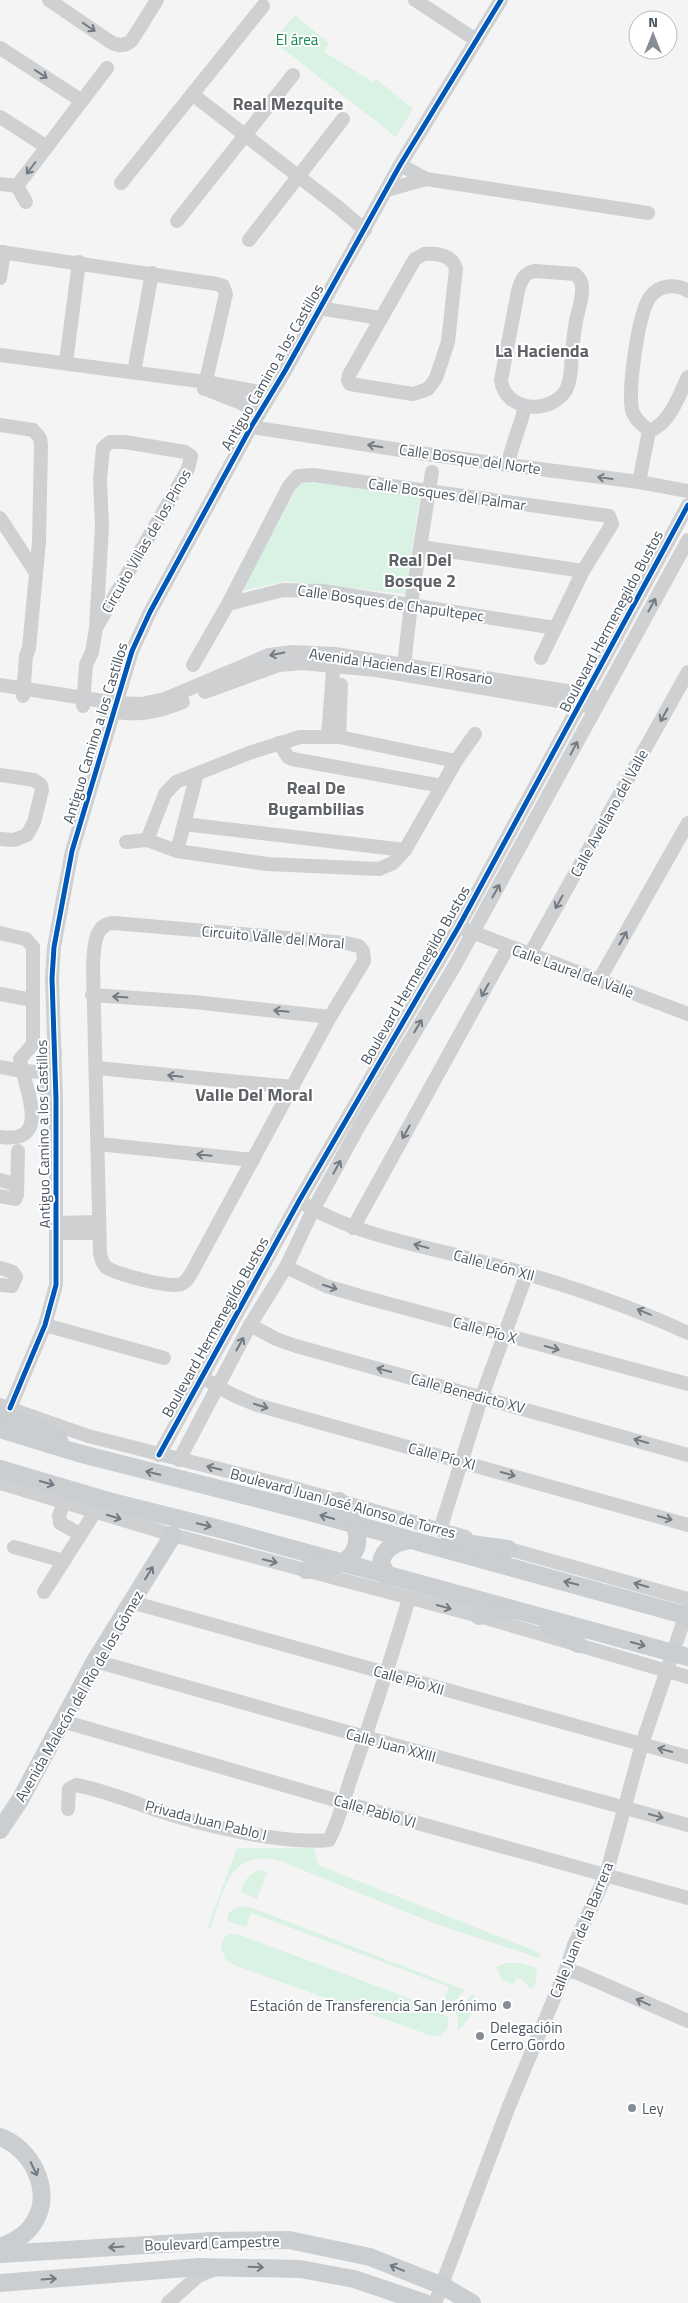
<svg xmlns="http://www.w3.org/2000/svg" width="688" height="2303" viewBox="0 0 688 2303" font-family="'Titillium Web',sans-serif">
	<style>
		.green { fill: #d9f2e3 }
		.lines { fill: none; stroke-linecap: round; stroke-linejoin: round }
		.minor { stroke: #ced0d2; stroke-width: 14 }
		.major { stroke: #caced1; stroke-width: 18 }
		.cycleway-casing { stroke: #fff; stroke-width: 8 }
		.cycleway { stroke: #0057b8; stroke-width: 5 }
		.oneway { stroke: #727b83 }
		.oneway2 { stroke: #707a83 }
		.poi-dot { fill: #868d94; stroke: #fff; stroke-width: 2 }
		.labels { text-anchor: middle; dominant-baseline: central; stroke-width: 4; stroke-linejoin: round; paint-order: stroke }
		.park-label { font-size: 15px; fill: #17864f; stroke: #fff }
		.street-label { font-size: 15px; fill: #4a5661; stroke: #fff }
		.poi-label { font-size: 15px; fill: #4a5661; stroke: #fff; text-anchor: start }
		.quarter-label { font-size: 18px; font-weight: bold; fill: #5f6368; stroke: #fff }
	</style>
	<rect width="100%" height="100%" fill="#f4f4f4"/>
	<g class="green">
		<path d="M295,15l34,28 -5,9 49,30 3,-3 37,30 -17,28 -123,-96z"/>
		<path d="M301,481l119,15 -15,98 -118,-13 -46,10z"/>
		<path d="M237,1848h77l4,17 222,88 -1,5 -103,-34 -158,-64c-50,-11 -54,32 -68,69h-3z"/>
		<path d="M262,1870l5,2 -10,27 -15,-6 -1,-3c5,-11 8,-18 21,-20z"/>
		<path d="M240,1906l13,2 212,82 -10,11 -11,1 5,-15 -198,-74 -5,14 -19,-6 2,-9z"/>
		<path d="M231,1934h6l201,75 10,9v9l-7,9 -12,-1 -195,-70 -9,-6 -4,-13 3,-9z"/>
		<path d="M506,1963h13l18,5 -2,18 -5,3 -5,-7 -8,-5 -4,7 -11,-4 -6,-13z"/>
		<path d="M473,1993c9,11 -7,30 -15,38v-13l-4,-9 9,-3z"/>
	</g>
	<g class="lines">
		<g class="minor">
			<path d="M49,0l60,41c8,5 16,6 23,-1l25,-40"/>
			<path d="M415,0l61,40"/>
			<path d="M0,48l82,53"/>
			<path d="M192,94l146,113 27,23"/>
			<path d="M0,117l47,30"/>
			<path d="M400,165l26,14 222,34"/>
			<path d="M121,183l142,-177"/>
			<path d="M0,184l17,2"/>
			<path d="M17,186l90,-118"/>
			<path d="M17,186l9,16"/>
			<path d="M387,190l39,-11"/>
			<path d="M177,221l116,-146"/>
			<path d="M249,240l94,-121"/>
			<path d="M0,252l217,32 6,2 3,8 -22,95"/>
			<path d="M424,254c13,-1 28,1 32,15l-8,73 -12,36 -8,11 -15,5 -63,-10 -2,-4 1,-5 63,-111 3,-5z"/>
			<path d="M535,271l40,3c4,4 7,7 7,13 1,12 -4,23 -6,34 -3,16 -4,31 -5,47 -1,8 -1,15 -5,22 -15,25 -61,22 -65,-10l17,-89c3,-10 5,-18 17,-20z"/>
			<path d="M0,278l4,-26"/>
			<path d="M319,308l61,10"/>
			<path d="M0,355l206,27 64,12"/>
			<path d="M66,362l13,-100"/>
			<path d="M134,372l18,-99"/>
			<path d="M208,390l33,13 18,11"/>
			<path d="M0,425l33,5 7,8 1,7 -2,97 -10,106 -3,8 -3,40"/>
			<path d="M251,427l182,28 206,27 49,9"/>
			<path d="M649,431c-6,-6 -15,-12 -17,-21 -4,-22 6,-96 18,-113 9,-12 26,-14 38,-6"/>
			<path d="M649,431c21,-7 30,-36 39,-54"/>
			<path d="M508,464c4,-20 12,-37 17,-57"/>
			<path d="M639,482l10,-51"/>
			<path d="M0,518l36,55"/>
			<path d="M421,547l162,24"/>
			<path d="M228,604l55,-14 40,1 232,37"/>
			<path d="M193,665l35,-61 61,-118 9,-10 15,-1 296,41 3,8 -29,47 -42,87"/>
			<path d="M403,674l8,-70 21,-132"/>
			<path d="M0,685l116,18 25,1 24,-5 104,-44 24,-3 42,2 257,41"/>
			<path d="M205,692l74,-27 23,-2 74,7 212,36"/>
			<path d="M83,706l3,-41 6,-13 4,-24 6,-101 -2,-48 3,-31 7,-6h15l60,10 6,4 -3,13 -92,159"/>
			<path d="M104,710c32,6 49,4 79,-8"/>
			<path d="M328,736l6,-78"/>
			<path d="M300,737h39l117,24 -51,89 -12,13 -14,6 -112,-5 -90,-13 -30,-11 18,-46 11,-12 73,-29z"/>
			<path d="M339,737l2,-52"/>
			<path d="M279,743l9,14 4,2 150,27"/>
			<path d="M456,761l19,-27"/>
			<path d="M0,775l34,5 7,5 1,5 -8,32 -7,13 -13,5 -14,-1"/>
			<path d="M184,824l221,26"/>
			<path d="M126,842l21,-2"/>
			<path d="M177,851l20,-77"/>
			<path d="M114,923l232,20 13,3 4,5 1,10 -34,56 -137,253c-3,5 -6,12 -12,14 -10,5 -65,-10 -75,-17 -4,-4 -5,-8 -6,-14l-7,-286c1,-16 0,-44 21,-44z"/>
			<path d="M464,929l224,85"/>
			<path d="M0,933l26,6 7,8v97l-13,15c4,29 34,85 -20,78"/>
			<path d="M530,954l158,-282"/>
			<path d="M599,980l89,-157"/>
			<path d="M0,994l32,6"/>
			<path d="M92,995l102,7 136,15"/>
			<path d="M55,1053l-9,8v31l10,7"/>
			<path d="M0,1067l22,4 23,1"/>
			<path d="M97,1068l196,19"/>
			<path d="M98,1144l155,16"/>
			<path d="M0,1180l17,5"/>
			<path d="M0,1196l15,3 2,-4 1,-44"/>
			<path d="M306,1205c51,30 113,40 170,55 73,19 144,41 212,73"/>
			<path d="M56,1223l42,-1"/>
			<path d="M353,1228l155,-281"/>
			<path d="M57,1233h41"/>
			<path d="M286,1267l40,19 41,12 321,86"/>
			<path d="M0,1268l13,4 3,5 -4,9 -12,-1"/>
			<path d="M45,1325l119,33"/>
			<path d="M250,1325l26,14 20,7 392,109"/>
			<path d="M210,1382l23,13 24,10 431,120"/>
			<path d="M0,1405l88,31 199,50 179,51"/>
			<path d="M10,1408l35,-83 11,-40v-186l-4,-121 2,-31 18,-96 60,-200 18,-39 101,-185 34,-56 115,-206 101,-165"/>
			<path d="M159,1455l140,-254 160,-275 229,-421"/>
			<path d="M179,1460l71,-135 36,-58 27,-57 46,-84 95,-159 234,-427"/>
			<path d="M0,1483l173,52 306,81 209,61"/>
			<path d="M64,1502l-5,14 1,7 20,11"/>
			<path d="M440,1530l42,-134 45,-123"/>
			<path d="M498,1546l190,53"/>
			<path d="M14,1547l50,14"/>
			<path d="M44,1592l51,-80"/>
			<path d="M131,1602l557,155"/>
			<path d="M95,1661l270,76 323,88"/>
			<path d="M62,1721l280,81 346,96"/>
			<path d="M68,1809l1,-20 7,-4c27,5 54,16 80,25 45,15 127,35 173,30 11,-21 16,-46 24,-68 20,-58 39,-115 56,-174"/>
			<path d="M566,1970l12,3 110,48"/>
			<path d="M168,2303l30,-27 17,-7"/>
			<path d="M435,2303l74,-197 57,-136 8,-25 32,-70 36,-131 46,-136"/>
		</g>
		<g class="major">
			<path d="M0,1414l37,13 22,13"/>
			<path d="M0,1429l78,24 224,57 386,106"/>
			<path d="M0,1469l108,32 112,28 468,128"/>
			<path d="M449,1541l59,8"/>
			<path d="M306,1570c21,-1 54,-6 51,-34 0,-12 -12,-25 -18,-35"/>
			<path d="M387,1576l-6,-13c2,-15 16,-21 29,-23"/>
			<path d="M479,1616l29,-5"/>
			<path d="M548,1625l30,19"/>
			<path d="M0,1830l20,-30 75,-139 78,-126"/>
			<path d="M0,2137c31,11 52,52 36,82 -7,14 -22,23 -36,28"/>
			<path d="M0,2254l213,-13 76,-1 81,17 73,29 29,17"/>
			<path d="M0,2283l199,-16 101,2 54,10 71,24"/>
		</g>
		<defs>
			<g id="cycleway">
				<path d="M10,1408l35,-83 11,-40v-186l-4,-121 2,-31 18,-96 60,-200 18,-39 101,-185 34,-56 115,-206 101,-165"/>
				<path d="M159,1455l140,-254 160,-275 229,-421"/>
			</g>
		</defs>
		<use href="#cycleway" class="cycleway-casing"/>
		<use href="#cycleway" class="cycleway"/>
	</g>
	<defs><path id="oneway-shaft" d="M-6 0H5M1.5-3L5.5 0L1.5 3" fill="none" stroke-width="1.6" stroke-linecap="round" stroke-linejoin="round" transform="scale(1.25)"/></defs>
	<g class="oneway">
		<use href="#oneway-shaft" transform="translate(89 27) rotate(34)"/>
		<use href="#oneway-shaft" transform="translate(41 74) rotate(33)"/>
		<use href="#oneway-shaft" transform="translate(31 168) rotate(127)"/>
		<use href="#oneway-shaft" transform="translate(375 446) rotate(-171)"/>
		<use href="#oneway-shaft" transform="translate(605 478) rotate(-172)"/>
		<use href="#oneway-shaft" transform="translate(652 605) rotate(-61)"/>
		<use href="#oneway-shaft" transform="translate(277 654) rotate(169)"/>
		<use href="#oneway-shaft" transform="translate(664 715) rotate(119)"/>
		<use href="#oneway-shaft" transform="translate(574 748) rotate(-62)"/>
		<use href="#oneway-shaft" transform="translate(496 891) rotate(-61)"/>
		<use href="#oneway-shaft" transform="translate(559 902) rotate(119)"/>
		<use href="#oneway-shaft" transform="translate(623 938) rotate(-60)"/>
		<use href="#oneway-shaft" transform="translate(485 990) rotate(119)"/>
		<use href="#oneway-shaft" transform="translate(120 997) rotate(-176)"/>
		<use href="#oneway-shaft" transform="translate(281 1011) rotate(-174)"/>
		<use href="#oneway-shaft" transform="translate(418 1026) rotate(-59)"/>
		<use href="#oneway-shaft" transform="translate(175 1076) rotate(-174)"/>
		<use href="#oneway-shaft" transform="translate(406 1132) rotate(119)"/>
		<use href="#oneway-shaft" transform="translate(204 1155) rotate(-174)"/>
		<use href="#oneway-shaft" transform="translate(337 1167) rotate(-61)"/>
		<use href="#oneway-shaft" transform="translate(421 1246) rotate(-165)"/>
		<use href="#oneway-shaft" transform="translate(330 1287) rotate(18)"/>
		<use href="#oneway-shaft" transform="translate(644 1312) rotate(-157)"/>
		<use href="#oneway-shaft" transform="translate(240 1344) rotate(-61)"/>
		<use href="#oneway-shaft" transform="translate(552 1348) rotate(15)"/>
		<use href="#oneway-shaft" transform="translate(384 1370) rotate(-165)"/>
		<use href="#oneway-shaft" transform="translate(261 1406) rotate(17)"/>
		<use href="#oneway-shaft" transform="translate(641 1441) rotate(-164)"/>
		<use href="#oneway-shaft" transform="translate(214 1468) rotate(-167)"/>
		<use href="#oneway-shaft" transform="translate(508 1474) rotate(15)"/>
		<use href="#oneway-shaft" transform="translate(114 1517) rotate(17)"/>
		<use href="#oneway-shaft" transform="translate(665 1518) rotate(16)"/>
		<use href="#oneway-shaft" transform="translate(270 1561) rotate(14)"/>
		<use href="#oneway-shaft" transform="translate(641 1585) rotate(-164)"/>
		<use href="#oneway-shaft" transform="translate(444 1607) rotate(15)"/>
		<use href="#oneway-shaft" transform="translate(665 1750) rotate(-165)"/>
		<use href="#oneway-shaft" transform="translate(656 1816) rotate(15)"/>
		<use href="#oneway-shaft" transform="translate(643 2002) rotate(-156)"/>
	</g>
	<g class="oneway2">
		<use href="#oneway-shaft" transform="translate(153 1473) rotate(-166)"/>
		<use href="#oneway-shaft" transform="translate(47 1483) rotate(16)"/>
		<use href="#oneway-shaft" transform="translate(327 1517) rotate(-164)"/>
		<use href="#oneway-shaft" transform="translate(204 1525) rotate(14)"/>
		<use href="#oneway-shaft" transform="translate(149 1573) rotate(-58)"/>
		<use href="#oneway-shaft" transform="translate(571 1583) rotate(-166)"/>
		<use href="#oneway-shaft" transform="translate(638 1644) rotate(15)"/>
		<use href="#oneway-shaft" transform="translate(34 2169) rotate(64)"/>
		<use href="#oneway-shaft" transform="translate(116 2247) rotate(176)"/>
		<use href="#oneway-shaft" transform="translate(256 2267) rotate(2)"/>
		<use href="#oneway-shaft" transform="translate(397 2268) rotate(-158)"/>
		<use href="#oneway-shaft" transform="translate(49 2279) rotate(-4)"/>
	</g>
	<g class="poi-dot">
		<circle cx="507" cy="2005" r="5"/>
		<circle cx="480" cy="2036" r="5"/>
		<circle cx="632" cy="2108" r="5"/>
	</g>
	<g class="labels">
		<g class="park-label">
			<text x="297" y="39">El área</text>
		</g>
		<g class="street-label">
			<text transform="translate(272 367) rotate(-60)">Antiguo Camino a los Castillos</text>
			<text transform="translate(470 459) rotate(8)">Calle Bosque del Norte</text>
			<text transform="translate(447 494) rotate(8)">Calle Bosques del Palmar</text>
			<text transform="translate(146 541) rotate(-60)">Circuito Villas de los Pinos</text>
			<text transform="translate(391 603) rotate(8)">Calle Bosques de Chapultepec</text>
			<text transform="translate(611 621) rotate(-62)">Boulevard Hermenegildo Bustos</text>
			<text transform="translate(401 666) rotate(8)">Avenida Haciendas El Rosario</text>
			<text transform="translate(95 733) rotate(-73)">Antiguo Camino a los Castillos</text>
			<text transform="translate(609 813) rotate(-61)">Calle Avellano del Valle</text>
			<text transform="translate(273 937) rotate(5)">Circuito Valle del Moral</text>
			<text transform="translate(573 971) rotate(20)">Calle Laurel del Valle</text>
			<text transform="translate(415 975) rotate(-60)">Boulevard Hermenegildo Bustos</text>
			<text transform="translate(43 1134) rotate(-91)">Antiguo Camino a los Castillos</text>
			<text transform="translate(494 1265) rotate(15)">Calle León XII</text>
			<text transform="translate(215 1327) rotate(-61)">Boulevard Hermenegildo Bustos</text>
			<text transform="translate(485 1330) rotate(15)">Calle Pío X</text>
			<text transform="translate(468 1393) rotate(15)">Calle Benedicto XV</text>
			<text transform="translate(442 1456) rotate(15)">Calle Pío XI</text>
			<text transform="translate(343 1503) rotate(15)">Boulevard Juan José Alonso de Torres</text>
			<text transform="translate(409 1680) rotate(16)">Calle Pío XII</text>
			<text transform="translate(79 1696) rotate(-60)">Avenida Malecón del Río de los Gómez</text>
			<text transform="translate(391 1745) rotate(15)">Calle Juan XXIII</text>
			<text transform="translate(375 1811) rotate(16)">Calle Pablo VI</text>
			<text transform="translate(206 1820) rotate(14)">Privada Juan Pablo I</text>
			<text transform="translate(581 1930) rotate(-68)">Calle Juan de la Barrera</text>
			<text transform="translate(212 2243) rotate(-2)">Boulevard Campestre</text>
		</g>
		<g class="poi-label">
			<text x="497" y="2005" text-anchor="end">Estación de Transferencia San Jerónimo</text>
			<text x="490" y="2027">Delegacióin<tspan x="490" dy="17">Cerro Gordo</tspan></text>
			<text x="642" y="2108">Ley</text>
		</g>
		<g class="quarter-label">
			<text x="288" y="103">Real Mezquite</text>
			<text x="542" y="350">La Hacienda</text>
			<text x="420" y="559">Real Del<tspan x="420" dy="21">Bosque 2</tspan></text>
			<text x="316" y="787">Real De<tspan x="316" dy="21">Bugambilias</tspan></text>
			<text x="254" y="1094">Valle Del Moral</text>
		</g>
	</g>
	<g transform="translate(653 35)"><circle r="24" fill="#ffffff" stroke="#b7bbc0"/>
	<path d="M0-4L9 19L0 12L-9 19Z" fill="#868d94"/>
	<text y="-8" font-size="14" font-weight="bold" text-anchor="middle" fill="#4a5661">N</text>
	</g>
</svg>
